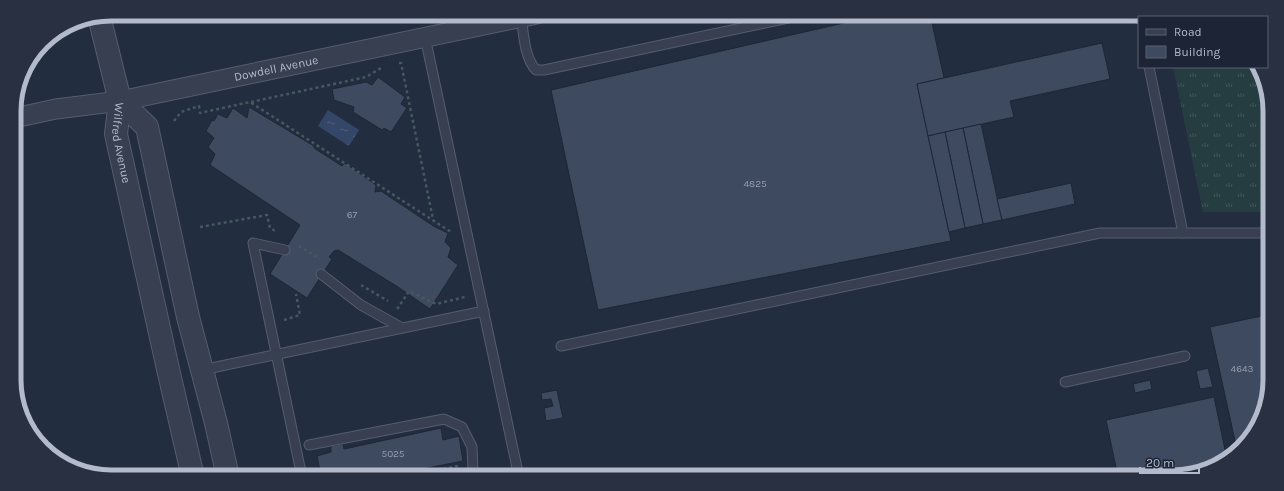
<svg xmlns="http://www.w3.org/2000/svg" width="1284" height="491" viewBox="0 0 1284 491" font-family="Karla,sans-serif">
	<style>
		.grass { fill: url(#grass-tufts) }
		.water { fill: url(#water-ripples) }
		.building { fill: #3e4a60; stroke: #1e2637 }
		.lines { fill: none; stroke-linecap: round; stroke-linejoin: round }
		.service-casing { stroke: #555d6e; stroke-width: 11 }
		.minor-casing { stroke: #555d6e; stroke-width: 21 }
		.tertiary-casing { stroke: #555d6e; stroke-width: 24 }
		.path { stroke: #43595e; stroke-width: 2.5; stroke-dasharray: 3 3; stroke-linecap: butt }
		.service { stroke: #373f50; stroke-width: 9 }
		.minor { stroke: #373f50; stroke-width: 19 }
		.tertiary { stroke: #373f50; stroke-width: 22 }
		.labels { text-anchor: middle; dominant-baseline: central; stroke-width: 3; stroke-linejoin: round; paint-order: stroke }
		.number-label { font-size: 10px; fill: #969eb0 }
		.street-label { font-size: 12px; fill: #b3bacb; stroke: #1c2435 }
		.rim { fill: none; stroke: #b3bacb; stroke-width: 5 }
	</style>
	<defs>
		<pattern id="grass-tufts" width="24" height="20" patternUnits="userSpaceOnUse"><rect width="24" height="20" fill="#253c41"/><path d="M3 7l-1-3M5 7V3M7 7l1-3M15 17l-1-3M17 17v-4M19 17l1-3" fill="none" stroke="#42565b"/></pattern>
		<pattern id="water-ripples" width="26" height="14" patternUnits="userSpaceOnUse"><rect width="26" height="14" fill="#354768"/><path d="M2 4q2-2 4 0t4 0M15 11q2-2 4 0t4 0" fill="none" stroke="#505f7c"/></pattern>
	</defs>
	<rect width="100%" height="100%" fill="#222d40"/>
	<g class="grass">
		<path d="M1162,14h11l18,3h-29z"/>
		<path d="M1173,67h83l13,31 -1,114h-65z"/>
	</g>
	<path class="water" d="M328,110l31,20 -10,16 -31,-20z"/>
	<g class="building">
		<path d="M883,14h47l14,64 -27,6 34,157 -353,69 -47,-220z"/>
		<path d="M1102,43l8,36 -100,22 4,16 -86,19 -11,-52z"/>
		<path d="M378,77l27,20 -4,7 6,4 -16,24 -7,-4 -2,2 -29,-18 1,-5 -20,-7 -2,-11 34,-7 6,3z"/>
		<path d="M249,107l65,39v2l28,18 3,-3 31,22 -1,7 6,-1 54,36 13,6 -3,9 6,6 -3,9 10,8 -28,44 -32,-22 -60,-37 -4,1 -5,6 3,2 -25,39 -37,-24 30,-49 -90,-60 5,-11 -7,-7 6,-9 -8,-7 6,-11 2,1 4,-7 9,4 6,-10 14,10z"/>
		<path d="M981,124l21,96 -19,4 -20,-96z"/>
		<path d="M963,128l20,96 -18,4 -20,-96z"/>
		<path d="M945,132l20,96 -16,4 -21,-96z"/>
		<path d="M1071,183l4,21 -73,16 -5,-21z"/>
		<path d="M1266,315l-1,97 -28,38 -27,-123z"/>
		<path d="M1208,368l5,19 -13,2 -4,-18z"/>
		<path d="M1150,380l2,9 -17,4 -2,-9z"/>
		<path d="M557,390l6,28 -17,3 -2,-13 9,-2 -2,-7 -9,1 -1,-7z"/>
		<path d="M1214,397l13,62 -48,18h-61l-12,-57z"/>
		<path d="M441,428l2,12 16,-4 4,25 -81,16h-62l-2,-6h2l-3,-15 14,-4v-6l12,-2 1,5z"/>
	</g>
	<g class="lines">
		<defs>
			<g id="service">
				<path d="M1138,14l1,5"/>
				<path d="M521,17c3,17 3,40 15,53h8l263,-56"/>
				<path d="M425,37l94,440"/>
				<path d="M1149,67l34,166"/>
				<path d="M285,250l-32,-7 49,234"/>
				<path d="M321,274l40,31 41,23"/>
				<path d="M561,346l539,-113h167"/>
				<path d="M202,370l282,-59"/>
				<path d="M1065,382l120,-26"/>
				<path d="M309,445l135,-26 18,8 10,20 1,23 -4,7"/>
			</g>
			<g id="minor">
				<path id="s1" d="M14,118l42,-9 64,-8 417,-87"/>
			</g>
			<g id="tertiary">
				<path id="s2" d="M99,16l21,85 -4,33 52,235 25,108"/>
				<path d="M120,101l27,26 41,190 28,106 12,54"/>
			</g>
		</defs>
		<use href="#service" class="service-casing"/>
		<use href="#minor" class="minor-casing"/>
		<use href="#tertiary" class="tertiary-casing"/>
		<g class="path">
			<path d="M399,63h2l32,156"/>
			<path d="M251,102l115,-25 15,-9"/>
			<path d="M174,121l7,-9 18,-6 1,7 50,-11 201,130"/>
			<path d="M200,227l67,-12 3,13 7,4"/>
			<path d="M299,246l21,13"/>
			<path d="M361,285l27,16"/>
			<path d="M397,307l1,1 11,-17 27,13 29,-7v-2"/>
			<path d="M284,320l16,-5 -4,-21"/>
			<path d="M487,472l17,-3"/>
			<path d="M402,477l56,-11"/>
		</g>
		<use href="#service" class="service"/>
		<use href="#minor" class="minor"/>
		<use href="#tertiary" class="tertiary"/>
	</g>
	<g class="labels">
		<g class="number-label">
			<text x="755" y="184">4825</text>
			<text x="352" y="215">67</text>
			<text x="1242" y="369">4643</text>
			<text x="393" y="454">5025</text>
		</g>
		<g class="street-label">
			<text stroke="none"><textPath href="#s1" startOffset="267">Dowdell Avenue</textPath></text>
			<text stroke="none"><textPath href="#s2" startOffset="130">Wilfred Avenue</textPath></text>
		</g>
	</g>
	<path d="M0 0H1284V491H0ZM111 21H1173A90 90 0 0 1 1263 111V380A90 90 0 0 1 1173 470H111A90 90 0 0 1 21 380V111A90 90 0 0 1 111 21Z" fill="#283041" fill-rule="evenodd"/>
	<path class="rim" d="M111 21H1173A90 90 0 0 1 1263 111V380A90 90 0 0 1 1173 470H111A90 90 0 0 1 21 380V111A90 90 0 0 1 111 21Z"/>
	<rect x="1138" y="16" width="130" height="52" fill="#1c2435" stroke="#586071"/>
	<rect x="1146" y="29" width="20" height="6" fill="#373f50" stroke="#586071"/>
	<text x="1174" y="36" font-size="12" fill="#b3bacb">Road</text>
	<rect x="1146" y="46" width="20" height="12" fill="#3e4a60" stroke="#586071"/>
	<text x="1174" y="56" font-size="12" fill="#b3bacb">Building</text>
	<path d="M1140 467v6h59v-6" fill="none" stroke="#b3bacb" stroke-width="2"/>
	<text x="1146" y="467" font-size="12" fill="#b3bacb" stroke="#1c2435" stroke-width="3" paint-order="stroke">20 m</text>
</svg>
